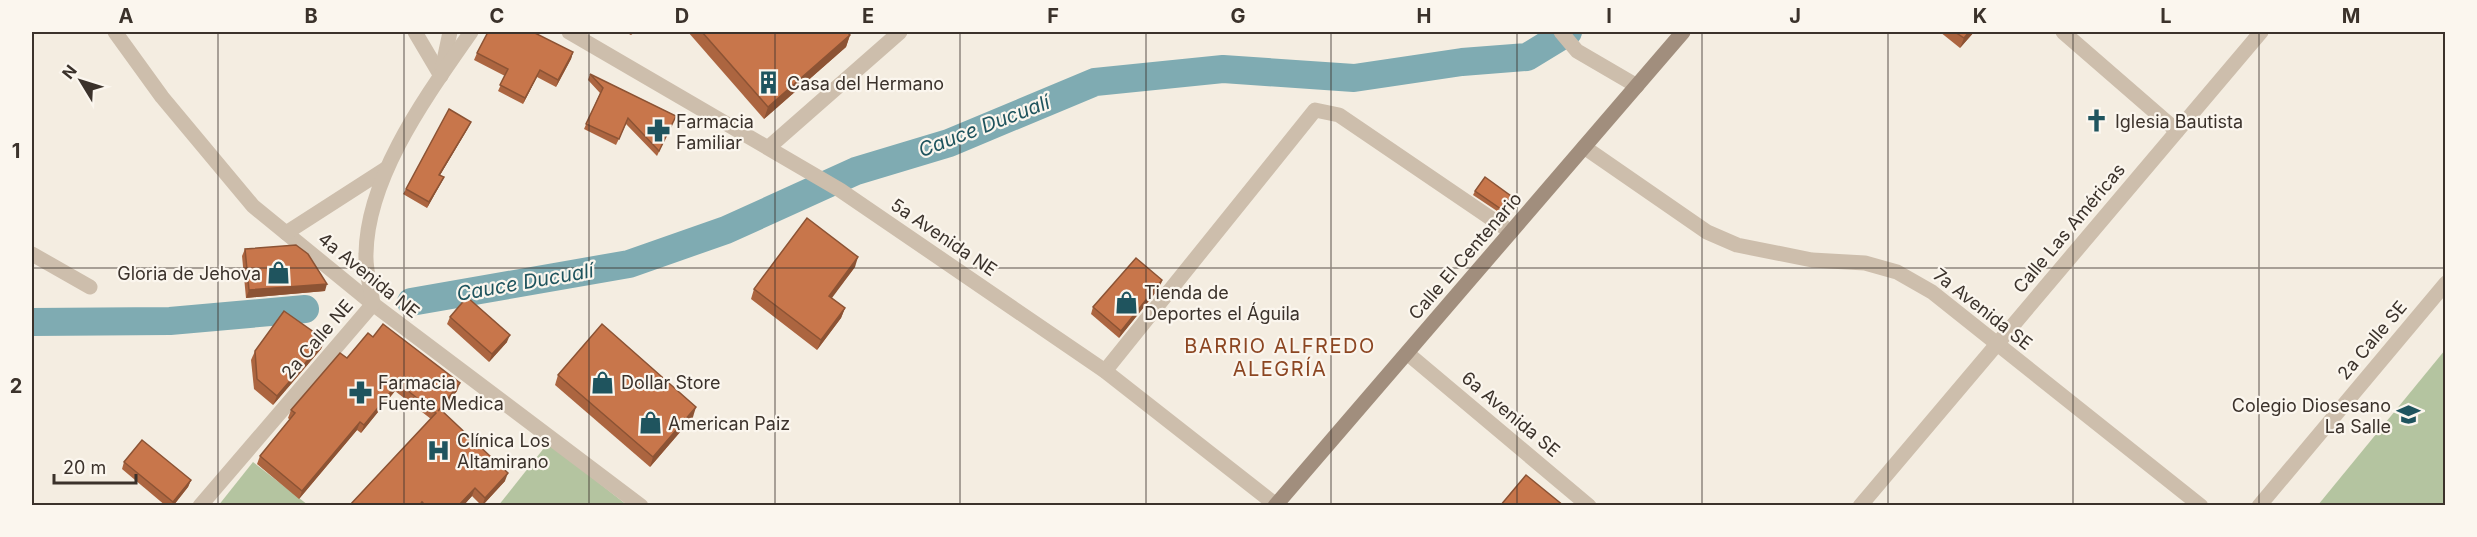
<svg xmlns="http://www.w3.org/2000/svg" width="2477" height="537" viewBox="0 0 2477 537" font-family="Inter,sans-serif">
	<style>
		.green { fill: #b4c4a0 }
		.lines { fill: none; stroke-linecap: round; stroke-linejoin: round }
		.canal { stroke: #7fabb2; stroke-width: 28 }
		.minor { stroke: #cdbeac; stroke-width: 15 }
		.tertiary { stroke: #cdbeac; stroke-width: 15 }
		.secondary { stroke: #a18e7d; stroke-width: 15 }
		.wall { fill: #ac6540 }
		.shaded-wall { fill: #8c5334 }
		.building { fill: #c8764b; stroke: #8c5334; stroke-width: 1.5 }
		.grid { fill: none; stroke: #3b322b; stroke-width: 1.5; stroke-opacity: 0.55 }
		.labels { text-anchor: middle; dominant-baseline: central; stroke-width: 4.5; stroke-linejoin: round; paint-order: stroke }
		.poi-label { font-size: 18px; fill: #3b322b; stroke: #fbf6ee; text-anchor: start }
		.street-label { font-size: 18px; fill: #3b322b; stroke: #fbf6ee }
		.water-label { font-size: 20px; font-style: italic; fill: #1f545e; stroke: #fbf6ee }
		.neighbourhood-label { font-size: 20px; letter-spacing: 1.5px; fill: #8c4622; stroke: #fbf6ee }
		.neatline { fill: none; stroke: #3b322b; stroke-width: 2 }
		.grid-label { font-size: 20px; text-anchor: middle; font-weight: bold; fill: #3b322b }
	</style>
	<rect width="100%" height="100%" fill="#f4ede1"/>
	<g class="green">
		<path d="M2445,350v155h-127z"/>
		<path d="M548,443l79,62 -129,1z"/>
		<path d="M253,462l55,43 -90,1z"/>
	</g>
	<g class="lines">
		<g class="canal">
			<path d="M411,302l218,-38 97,-34 130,-59 93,-28 146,-61 128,-13 131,9 108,-16 65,-5 41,-25"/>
			<path d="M32,322l138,-1 135,-12"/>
		</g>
		<g class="minor">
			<path d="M115,32l47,65 91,109 120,98"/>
			<path d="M1561,32l16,19 60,35"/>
			<path d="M2063,32l114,99"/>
			<path d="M769,147l131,-115"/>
			<path d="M1584,147l123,85 30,13 75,15 53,3 32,9 35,20 269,214"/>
			<path d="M286,233l101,-65"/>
			<path d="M32,254l58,33"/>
			<path d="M1407,353l182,153"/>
			<path d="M1105,371l210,-261 24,5 172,117"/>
			<path d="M1860,506l401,-474"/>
			<path d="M2259,506l187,-223"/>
		</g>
		<g class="tertiary">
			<path d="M415,32l26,44"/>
			<path d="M569,32l271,158 265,181 171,134"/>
			<path d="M442,70l8,-38"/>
			<path d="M373,304l268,202"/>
			<path d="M200,506l173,-202c-2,-16 -8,-34 -7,-50 1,-78 62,-160 105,-222"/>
		</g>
		<path class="secondary" d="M1275,506l408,-474"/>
	</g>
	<g class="wall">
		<path d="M625,32h10l-4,3z"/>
		<path d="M688,32h159l3,3 -4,12 -82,72z"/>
		<path d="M1940,32h34l-14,16z"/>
		<path d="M573,52l-2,7 -15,28 -19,-10 -14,27 -25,-13 7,-15 -31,-16 3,-7z"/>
		<path d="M590,74l86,42 -19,40 -31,-32 -10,21 -32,-16 16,-36 -12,-13z"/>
		<path d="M468,128l-28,47 4,2 -3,6 -14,25 -24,-14 3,-5z"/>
		<path d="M1475,191l35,9 -10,13 -27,-18z"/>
		<path d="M245,249l80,42 -79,7 -4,-42z"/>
		<path d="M855,267l-24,31 14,10 -4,10 -24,32 -66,-51 3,-10z"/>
		<path d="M1162,280l-2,7 -41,51 -28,-24 2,-7z"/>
		<path d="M450,317l57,25 -18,20 -42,-38z"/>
		<path d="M373,337l84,54 -15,19 63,71 -23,25 -10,-10 -9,10h-114l82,-87 -36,-28 -34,42 -4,-3 -58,69 -42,-35 3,-8 30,-36 -2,-2 3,-8 56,-52z"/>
		<path d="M325,340l-4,9 -48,56 -19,-16 -3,-29 4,-9z"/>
		<path d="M558,375l135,42 -43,50 -95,-82z"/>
		<path d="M124,462l67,18 -3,7 -15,19h-7l-44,-37z"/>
	</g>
	<g class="shaded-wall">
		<path d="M1969,32h5l-14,16 4,-10z"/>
		<path d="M850,35l-4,12 -82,72 4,-12z"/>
		<path d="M573,52l-2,7 -15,28 2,-7z"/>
		<path d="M540,70l-3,7 -14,27 2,-6z"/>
		<path d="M471,122l-3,6 -31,52 2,-5z"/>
		<path d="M444,177l-3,6 -14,25 2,-6z"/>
		<path d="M1511,196l-1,4 -10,13 1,-4z"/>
		<path d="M858,257l-3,10 -29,39 3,-10z"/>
		<path d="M1162,280l-2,7 -41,51 2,-7z"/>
		<path d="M327,284l-2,7 -79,7 3,-8z"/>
		<path d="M845,308l-4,10 -24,32 4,-10z"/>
		<path d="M510,335l-3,7 -18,20 3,-8z"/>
		<path d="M325,340l-4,9 -48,56 4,-9z"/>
		<path d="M398,383l-3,8 -34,42 3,-8z"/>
		<path d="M460,383l-3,8 -22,28 3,-8z"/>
		<path d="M696,407l-3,10 -43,50 3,-10z"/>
		<path d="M360,422l-3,8 -58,69 3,-8z"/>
		<path d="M508,473l-3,8 -23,25 3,-8z"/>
		<path d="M191,480l-3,7 -15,19h-2l2,-4z"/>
		<path d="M475,488l-3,8 -9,10h-5z"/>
	</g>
	<g class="building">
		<path d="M488,32h45l40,20 -15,28 -18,-10 -15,28 -25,-13 8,-16 -31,-16z"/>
		<path d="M702,32h145l3,3 -82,72z"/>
		<path d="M1955,32h14l-5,6z"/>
		<path d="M590,74l86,42 -17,35 -31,-33 -9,21 -33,-15 17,-36z"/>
		<path d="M449,109l22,13 -32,53 5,2 -15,25 -23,-13z"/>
		<path d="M1485,177l26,19 -10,13 -26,-18z"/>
		<path d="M807,218l51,39 -29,39 16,12 -24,32 -67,-51z"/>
		<path d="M296,245l12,9 19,30 -78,6 -4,-41z"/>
		<path d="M1136,258l26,22 -41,51 -28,-24z"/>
		<path d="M467,297l43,38 -18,19 -42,-37z"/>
		<path d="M284,311l41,29 -48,56 -20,-17 -2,-28z"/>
		<path d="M383,324l77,59 -22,28 2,-2 68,64 -23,25 -10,-10 -17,18h-32l-4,-4 -3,4h-70l87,-93 -38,-30 -34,42 -4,-3 -58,69 -42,-35 35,-43 -4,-3 49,-57 7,5 21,-25 5,4z"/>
		<path d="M602,324l94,83 -43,50 -95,-82z"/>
		<path d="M142,440l49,40 -18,22 -49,-40z"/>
		<path d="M1526,475l38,31h-64z"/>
	</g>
	<path class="grid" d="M218,32v474M404,32v474M589,32v474M775,32v474M960,32v474M1146,32v474M1331,32v474M1517,32v474M1702,32v474M1888,32v474M2073,32v474M2259,32v474M32,268h2414"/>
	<defs>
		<symbol id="building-bare" viewBox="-9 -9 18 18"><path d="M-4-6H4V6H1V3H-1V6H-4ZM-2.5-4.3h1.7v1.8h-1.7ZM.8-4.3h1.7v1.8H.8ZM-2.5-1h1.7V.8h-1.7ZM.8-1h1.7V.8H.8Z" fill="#1f545e" stroke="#fbf6ee" stroke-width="2.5" paint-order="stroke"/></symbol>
		<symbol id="church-bare" viewBox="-9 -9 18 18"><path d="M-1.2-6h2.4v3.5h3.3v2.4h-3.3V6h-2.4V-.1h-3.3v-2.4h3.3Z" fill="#1f545e" stroke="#fbf6ee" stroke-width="2.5" paint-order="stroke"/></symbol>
		<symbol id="pharmacy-bare" viewBox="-9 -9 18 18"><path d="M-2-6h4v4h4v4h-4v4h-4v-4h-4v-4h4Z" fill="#1f545e" stroke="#fbf6ee" stroke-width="2.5" paint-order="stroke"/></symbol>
		<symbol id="shop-bare" viewBox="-9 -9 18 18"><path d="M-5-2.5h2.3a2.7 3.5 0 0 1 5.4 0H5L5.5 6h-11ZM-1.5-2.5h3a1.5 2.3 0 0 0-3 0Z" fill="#1f545e" stroke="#fbf6ee" stroke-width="2.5" paint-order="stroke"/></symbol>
		<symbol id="university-bare" viewBox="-9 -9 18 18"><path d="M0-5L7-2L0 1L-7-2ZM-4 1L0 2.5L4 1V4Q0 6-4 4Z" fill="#1f545e" stroke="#fbf6ee" stroke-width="2.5" paint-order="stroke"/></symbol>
		<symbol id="hospital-bare" viewBox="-9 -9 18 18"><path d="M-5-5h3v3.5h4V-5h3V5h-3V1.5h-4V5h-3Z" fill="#1f545e" stroke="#fbf6ee" stroke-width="2.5" paint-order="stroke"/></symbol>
	</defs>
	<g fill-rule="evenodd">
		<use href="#building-bare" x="752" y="66" width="33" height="33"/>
		<use href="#church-bare" x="2080" y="104" width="33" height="33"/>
		<use href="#pharmacy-bare" x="642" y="114" width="33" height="33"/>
		<use href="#shop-bare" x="262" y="256" width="33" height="33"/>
		<use href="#shop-bare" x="1110" y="286" width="33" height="33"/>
		<use href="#shop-bare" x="586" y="366" width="33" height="33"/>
		<use href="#pharmacy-bare" x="344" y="376" width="33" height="33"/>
		<use href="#university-bare" x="2392" y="398" width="33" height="33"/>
		<use href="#shop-bare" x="634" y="406" width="33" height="33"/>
		<use href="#hospital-bare" x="422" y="434" width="33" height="33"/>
	</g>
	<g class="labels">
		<g class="poi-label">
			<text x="787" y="83">Casa del Hermano</text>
			<text x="676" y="121">Farmacia<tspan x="676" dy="21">Familiar</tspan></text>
			<text x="2115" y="121">Iglesia Bautista</text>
			<text x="261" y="273" text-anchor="end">Gloria de Jehova</text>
			<text x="1144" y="292">Tienda de<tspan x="1144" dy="21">Deportes el Águila</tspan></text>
			<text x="378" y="382">Farmacia<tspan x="378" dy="21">Fuente Medica</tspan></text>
			<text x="621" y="382">Dollar Store</text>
			<text x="2391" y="405" text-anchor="end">Colegio Diosesano<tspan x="2391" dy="21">La Salle</tspan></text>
			<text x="668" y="423">American Paiz</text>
			<text x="457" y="440">Clínica Los<tspan x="457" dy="21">Altamirano</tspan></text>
		</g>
		<g class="street-label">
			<text transform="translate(2069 228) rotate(-50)">Calle Las Américas</text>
			<text transform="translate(944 237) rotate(34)">5a Avenida NE</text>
			<text transform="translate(1465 256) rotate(-49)">Calle El Centenario</text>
			<text transform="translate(369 275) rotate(39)">4a Avenida NE</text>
			<text transform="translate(1983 309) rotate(38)">7a Avenida SE</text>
			<text transform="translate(317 339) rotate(-49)">2a Calle NE</text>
			<text transform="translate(2372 340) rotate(-50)">2a Calle SE</text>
			<text transform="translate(1511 414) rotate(40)">6a Avenida SE</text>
		</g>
		<g class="water-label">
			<text transform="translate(984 126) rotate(-21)">Cauce Ducualí</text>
			<text transform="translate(525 282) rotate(-10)">Cauce Ducualí</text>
		</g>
		<g class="neighbourhood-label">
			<text x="1280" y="346">BARRIO ALFREDO<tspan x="1280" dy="23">ALEGRÍA</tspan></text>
		</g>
	</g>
	<rect width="2477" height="537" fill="none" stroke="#fbf6ee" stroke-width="66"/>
	<g transform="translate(81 81) rotate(308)" stroke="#fbf6ee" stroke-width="4.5" paint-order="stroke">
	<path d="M0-4.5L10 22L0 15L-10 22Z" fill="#3b322b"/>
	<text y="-9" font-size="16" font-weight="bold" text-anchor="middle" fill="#3b322b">N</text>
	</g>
	<path d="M54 474v9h82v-9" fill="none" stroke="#3b322b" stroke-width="3"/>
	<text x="63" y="474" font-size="18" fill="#3b322b" stroke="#fbf6ee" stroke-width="4.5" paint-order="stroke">20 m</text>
	<rect x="33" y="33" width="2411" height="471" class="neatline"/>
	<g class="grid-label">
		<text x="126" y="23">A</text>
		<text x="311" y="23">B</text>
		<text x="497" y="23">C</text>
		<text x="682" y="23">D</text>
		<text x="868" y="23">E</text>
		<text x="1053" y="23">F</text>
		<text x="1238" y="23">G</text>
		<text x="1424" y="23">H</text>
		<text x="1609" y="23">I</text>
		<text x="1795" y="23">J</text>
		<text x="1980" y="23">K</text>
		<text x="2166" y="23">L</text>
		<text x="2351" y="23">M</text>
		<text x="16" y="158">1</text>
		<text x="16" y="393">2</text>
	</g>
</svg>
